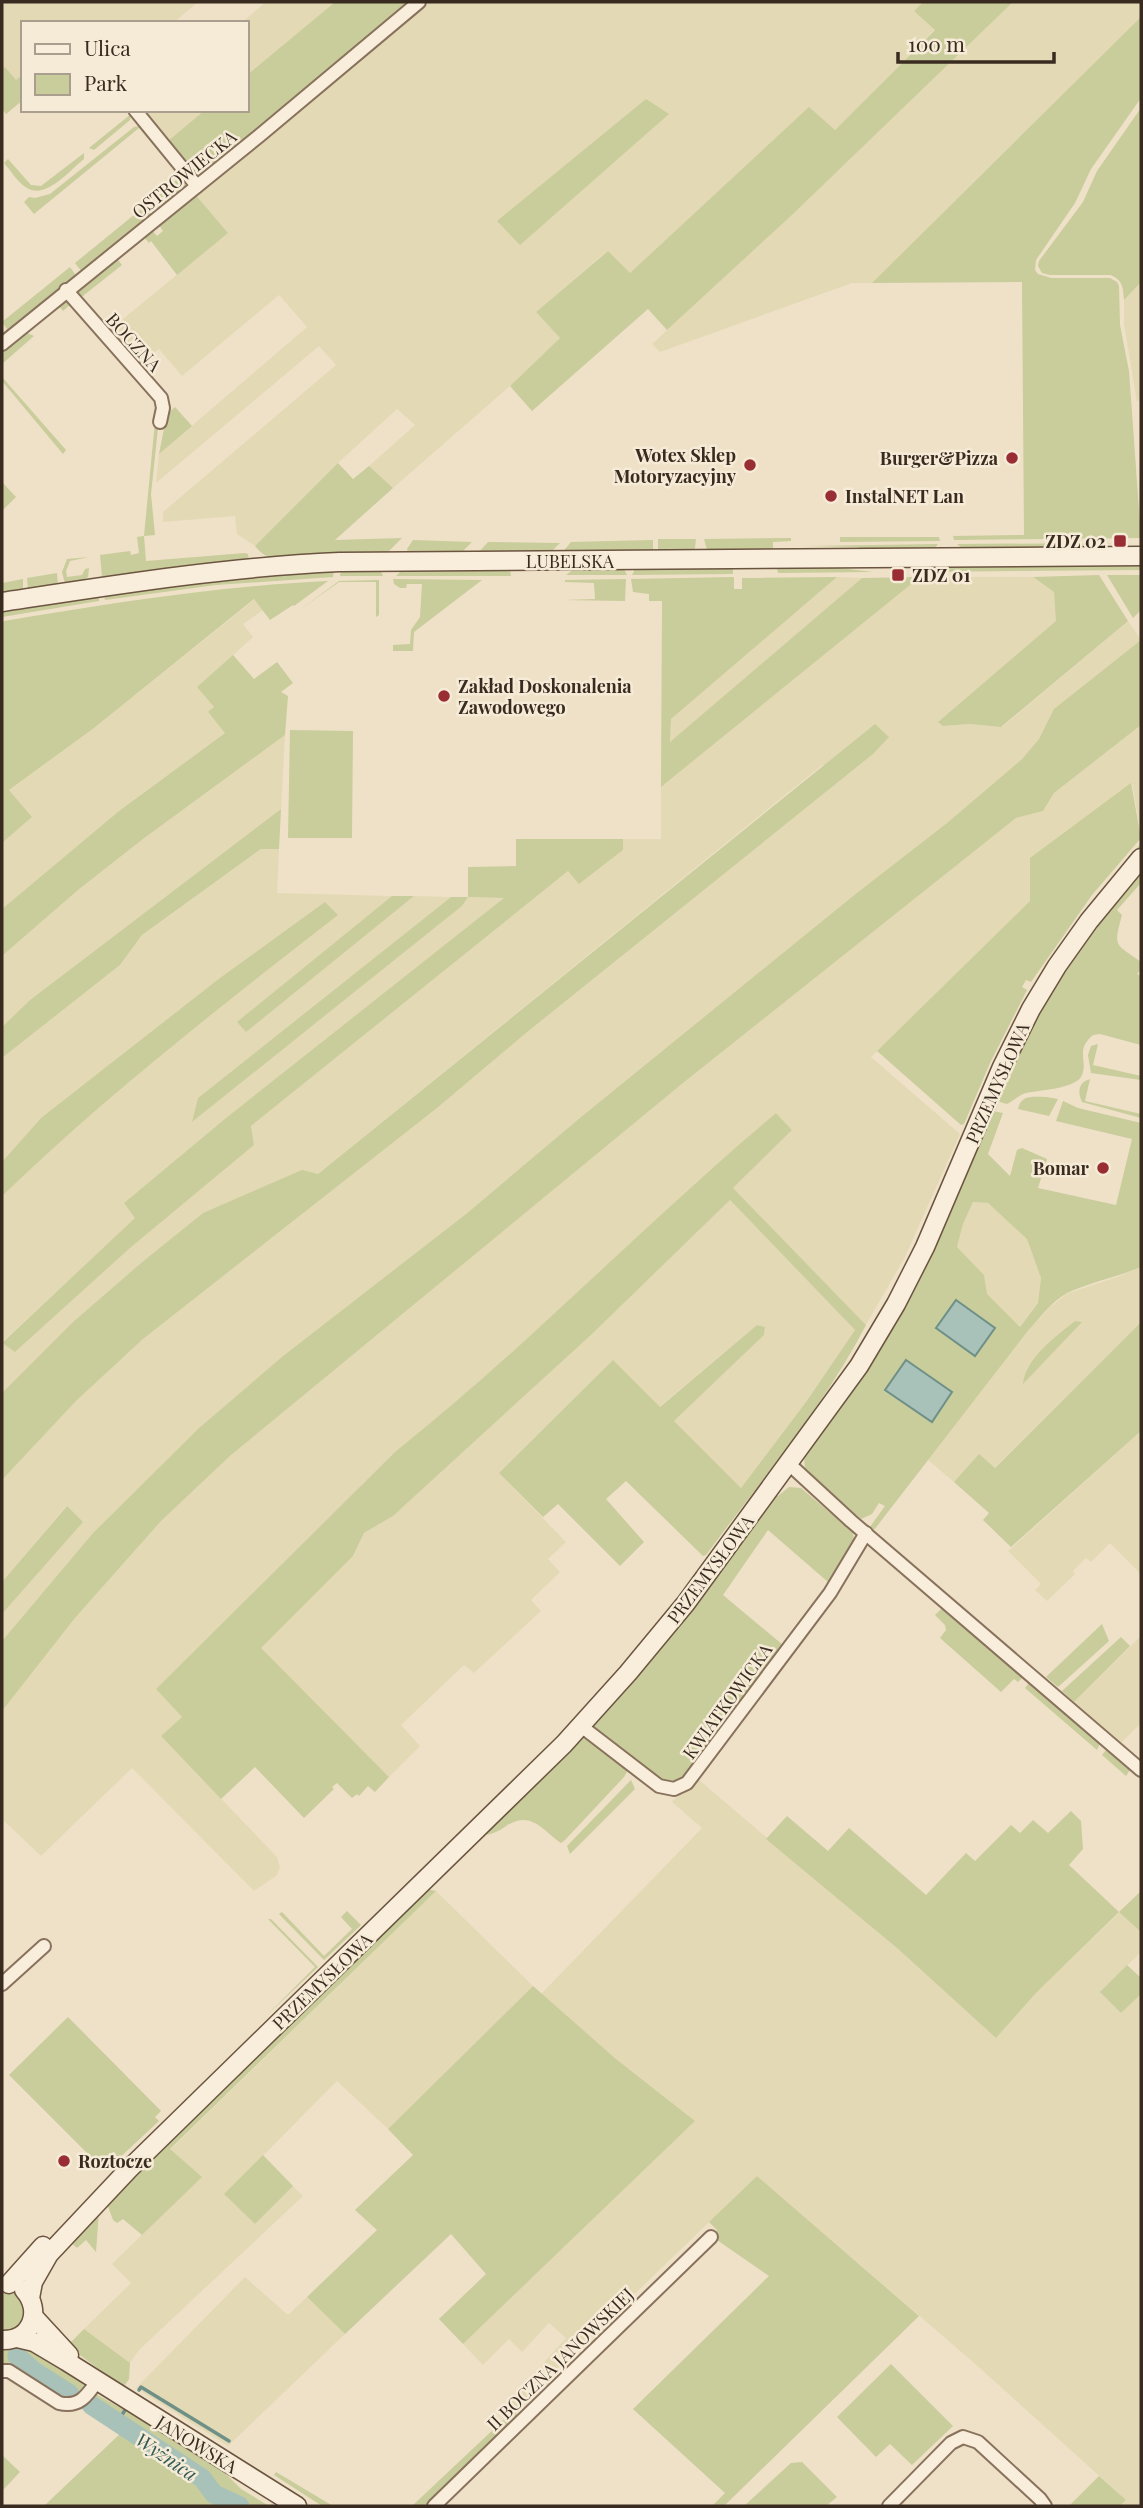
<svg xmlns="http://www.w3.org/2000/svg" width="1143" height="2508" viewBox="0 0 1143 2508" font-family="'Playfair Display',serif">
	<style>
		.farmland { fill: #e3dab5 }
		.green { fill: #c9cc9b; fill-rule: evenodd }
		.water { fill: #a8c2b9; stroke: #6f9087; stroke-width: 2 }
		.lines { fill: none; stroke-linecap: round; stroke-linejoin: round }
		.stream { stroke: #6f9087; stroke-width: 3.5 }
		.river { stroke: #a8c2b9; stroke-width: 19 }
		.street-casing { stroke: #89725d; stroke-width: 16 }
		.secondary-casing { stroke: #6b5440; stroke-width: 21 }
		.street { stroke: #f8eedb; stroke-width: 12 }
		.secondary { stroke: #f8eedb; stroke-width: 18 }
		.poi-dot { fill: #982d33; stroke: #f5ebd7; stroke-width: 2.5 }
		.labels { text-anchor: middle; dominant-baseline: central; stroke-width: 5; stroke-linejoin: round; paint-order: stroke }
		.street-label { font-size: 18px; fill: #3a2b20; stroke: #f5ebd7 }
		.poi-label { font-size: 18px; font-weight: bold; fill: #3a2b20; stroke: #f5ebd7; text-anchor: end }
		.water-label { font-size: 19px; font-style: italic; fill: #305955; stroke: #f5ebd7 }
	</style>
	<rect width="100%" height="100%" fill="#eee1c7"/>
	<g class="farmland">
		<path d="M2,2h196l-25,21h-150v51l-7,6 -11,-13 -3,2z"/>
		<path d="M266,2h69l-88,73v-52h-6z"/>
		<path d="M427,2h496l-9,9 21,18 -100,101 -26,-22 -180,166 -22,-23 -71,61 24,26 -50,48 -117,102 -24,-22 46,-41 -18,-16 -59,54 -83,83 -18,-12 -2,-18 -72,6v-10l173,-147 -17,-19 -163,137 3,-29 148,-127 -28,-32 -97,81 -23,-27 -23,18 -29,-35 121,-99 -34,-40z"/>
		<path d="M1013,2h128v16l-269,265h-20l-192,69 -8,-8 140,-129z"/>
		<path d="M143,110h62l-37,31z"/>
		<path d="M1141,282v116l-4,4 -13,-78v-24z"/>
		<path d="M837,577l25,1 -192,165 1,-24z"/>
		<path d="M920,577h113l21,15 3,29 -118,100 4,5 27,-2 32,3 126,-106 13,19 -86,69 -16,30 -17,20 -75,64 -94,73 -272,221 -115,97 -183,142 -84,72 -106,105 -91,108v-27l80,-91 -16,-17 -64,76v-102l74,-79 67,-62 294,-231 89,-75 347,-279 -52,12 -503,408 -71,21 -44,18 -62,50 -68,59 -71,71v-50l13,9 115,-104 124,-103 -3,-19 317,-255 12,12 43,-33v-11h38v-52z"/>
		<path d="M255,599l8,11 -20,14 10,13 -55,50 16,20 -6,6 18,19 -107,79 -117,98v-66l30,-26 -23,-27 85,-62z"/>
		<path d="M1141,725v108l-9,-49 -102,117 -159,156 89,77 -55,123 -39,68 -133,-137 59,-58 -16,-17 -73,63 -124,116 -144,129 -40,31 -239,237 26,28 -21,19 116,121 3,11 -4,8 -22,15 -122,-123 -91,88 -39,-37v-108l73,-93 86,-97 70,-66 60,-51 392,-321 333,-265 27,-7 11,-18z"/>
		<path d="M285,735l-4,74 -251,191 -28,27v-71l76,-66 65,-51z"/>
		<path d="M261,849h18l-2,44 115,3 -154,126 8,9 168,-135 37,1 -253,201 -5,23 269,-215 6,-9 37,1 -279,220 -102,85 12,15 -134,124v-146l40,-39 88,-76 78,-66 129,-100 -176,111 -120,92 -39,44v-104l118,-93 22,-30z"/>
		<path d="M730,1200l125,130 -49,72 -65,86 -67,-67 90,-86 1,-8 -8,-2 -98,82 -47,-46 -113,112 67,69 -18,17 12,13 -29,28 10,11 -67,62 -10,-8 -63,60 19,21 -31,31 -129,-129 93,-92 11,-23 29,-17 198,-181z"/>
		<path d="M973,1202l15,1 39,35 14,40 -3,25 -18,24 -34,-33 -2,-19 -27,-28 6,-23z"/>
		<path d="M1141,1267v55l-147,146 -15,-13 -25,27 -26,-22 99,-128 22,-24 17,-14 51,-17z"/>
		<path d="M1141,1431v143l-31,-31 -19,19 -5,-4 -13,13 2,3 -28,27 -12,-11 6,-6 -33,-33z"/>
		<path d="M1141,1636v87l-20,20 -47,-41z"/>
		<path d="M699,1780l198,168 99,90 40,-45 84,-81 21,20v20l-41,40 21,21 20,-19v512h-21l6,-6 -153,-138 -216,-186 -244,235 -7,-6 60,-67 -17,-15 -27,29 -13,-13 -26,26 -20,-21 232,-223 -79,-62 -75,-65 161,-166 -30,-26 14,-15z"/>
		<path d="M436,1891l97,95 -145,143 -51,-48 -112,113 30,30 38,-38 10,10 -164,154 -9,13 -46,-34 47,-46 -19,-19 89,-87 -31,-27z"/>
		<path d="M245,2277l43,38 19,-18 38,37 -117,112 -92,-58z"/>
	</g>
	<g class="green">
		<path d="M335,2h74l-211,177 -30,-38 37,-31h42v-35z"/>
		<path d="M923,2h90l-221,213 -125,115 -19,-21 -116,102 -22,-25 50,-48 -24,-26 72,-61 22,22 179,-166 26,23 100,-100 -21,-19z"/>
		<path d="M1141,17v81l-50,71 -16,34 -39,57 -1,10 3,4 13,4h59l7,4 2,4 1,39 9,46 12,167 -187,2 -1,-4 71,-1 -2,-253 -150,1z"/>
		<path d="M5,67l11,13 7,-6v26l-17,14 -4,-5v-40z"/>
		<path d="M646,99l23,15 -149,131 -23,-24z"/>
		<path d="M1141,108v174l-17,18c-1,-13 -1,-19 -13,-25h-61l-8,-2 -4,-7 1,-5 44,-59 14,-31z"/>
		<path d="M131,114l-1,6 -36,30 -5,-2z"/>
		<path d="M139,126l5,2c8,10 45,49 41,61 -3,6 -16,13 -22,17l-7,-9 24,-20 -41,-49 -105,86 -10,-12 5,-5 6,1 15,-4 84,-67z"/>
		<path d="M84,153v6c-13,10 -38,41 -57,29 -9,-5 -16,-17 -23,-25l4,-4 23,26 10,1z"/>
		<path d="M194,193l34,40 -51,42 -26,-34 -2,2 -6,-7 7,-8 7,8 6,-5 -6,-9z"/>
		<path d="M145,206l7,8 -33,30 -37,28 -7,-9z"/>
		<path d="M114,255l8,10 -43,34 -4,-5v-7z"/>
		<path d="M70,267l7,10 -75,63v-6l5,-5 -5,-7z"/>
		<path d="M67,299l91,99 2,11 -9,85 4,41 -11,1 2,25 99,-8 3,1 1,5 -145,19 -2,-2 -2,-21 30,-4 1,4 8,-2 -2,-16 7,-1 13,-135 -86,-97 -8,7 -6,-7z"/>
		<path d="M25,332l9,4 -32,28v-16z"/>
		<path d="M2,377l64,73 -3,4 -61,-73z"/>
		<path d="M175,407l17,19 -33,28 8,-40z"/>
		<path d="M338,463l15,16 16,-13 24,22 -58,52 67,-2 -16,16 -111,4c-10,-1 -14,-5 -20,-12z"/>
		<path d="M2,482l14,15 -14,14z"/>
		<path d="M840,537h99l1,4 -100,1z"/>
		<path d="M791,538v3l-18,1v9l-62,1 -4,-2 -3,-11z"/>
		<path d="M658,539h38l-1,9 -5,4h-32z"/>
		<path d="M413,540l59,2 -11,11h-53l-1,-4z"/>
		<path d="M653,540v10l-2,2 -89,1 9,-11z"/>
		<path d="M488,542l72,1 -10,10 -71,-1z"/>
		<path d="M1105,543l-26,6 -115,1 -7,-6 159,-1z"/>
		<path d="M938,544l-5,6h-73l-2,-3 -52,-1z"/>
		<path d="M89,557l-19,4 -4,10 1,6 15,-2 3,-6 4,-1 -1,9 -6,4 -17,3 -3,-12 5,-13z"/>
		<path d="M1141,564v6l-225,2 25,-6z"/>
		<path d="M831,567l42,5 -95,1 -1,-5z"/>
		<path d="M733,568v6l-101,1 3,-6z"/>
		<path d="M510,569l1,7h-115l6,-6z"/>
		<path d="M574,569h50l3,6h-61z"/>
		<path d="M341,570h36l4,1 2,5h-43z"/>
		<path d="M334,571l-1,6 -117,8 -111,15 -1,-6 136,-18z"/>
		<path d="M57,573l1,12 -30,4 -1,-11z"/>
		<path d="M1099,575l29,46 -127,106 -31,-3 -27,2 -5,-4 118,-101 -2,-29 -21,-15z"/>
		<path d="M1107,575h34v35l-8,8z"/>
		<path d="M734,577v12h8v-11l95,-1 -166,142 -1,23 192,-164 58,-1 -259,210 1,-186h-13v-7l-16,-2 -2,-13z"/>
		<path d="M23,579v11l-21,3v-10z"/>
		<path d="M393,579l89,1 -68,52 -1,19h-20v-6l17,-1 1,-14 9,-13 2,-33h-15l-1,4h-6l-6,-4z"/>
		<path d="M626,579l-1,22 -62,-1 32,-1 -1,-16 -29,-1v-2z"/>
		<path d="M379,580v35l-3,2v-35h-37l-41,29 41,-30z"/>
		<path d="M328,581l-34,25 -1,-1 -23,15 -16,-21 -160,129 -85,62 23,27 -30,26v-220l2,-2c108,-18 215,-35 324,-40z"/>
		<path d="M99,595v6l-97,16v-7z"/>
		<path d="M1141,640v85l-87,68 -11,18 -27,7 -333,265 -452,372 -70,66 -86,97 -73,93v-70l91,-108 106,-105 84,-72 183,-142 115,-97 272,-221 94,-73 75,-64 17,-20 15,-30z"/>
		<path d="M233,655l21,24 23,-17 16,21 -12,9 7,4 -3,39 -142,104 -65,51 -76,66v-47l117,-98 106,-78 -17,-21 6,-5 -17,-20z"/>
		<path d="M875,724l14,13 -16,17 -347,279 -89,75 -294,231 -67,62 -74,79v-87l71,-71 68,-59 62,-50 99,-43 16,4z"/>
		<path d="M290,730l63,1 -1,107h-64z"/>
		<path d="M1131,783l10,55 -49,57 -61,87 -5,-2 -4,7 5,3 -37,73 -26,61 -3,1 -84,-74 153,-150v-43z"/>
		<path d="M281,809l-2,40h-18l-119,86 -22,30 -118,93v-31l28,-27z"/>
		<path d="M516,839h107v11l-44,34 -11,-13 -317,255 3,19 -124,103 -115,104 -13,-9 133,-125 -11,-15 102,-85 278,-220 -36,-1 -6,9 -270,216 6,-24 253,-201h17v-30l48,-1z"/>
		<path d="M1141,843v4l-29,32 -77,105 35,-54z"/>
		<path d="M1141,870v13l-24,27 5,5c-9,33 -7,28 19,47v7l-4,5 4,2v69l-41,-11 -7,1c-18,15 -5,25 -11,40 -5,14 -44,15 -56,18 -8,2 -12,8 -19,11l-7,-2 -2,-4c25,-60 57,-118 95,-170 15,-20 32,-39 48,-58z"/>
		<path d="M392,896h22l-168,136 -9,-10z"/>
		<path d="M325,902l13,13c-116,90 -231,180 -336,281v-34l39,-44 179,-140z"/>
		<path d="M1029,993l1,2 -63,129 36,-82z"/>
		<path d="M1098,1044l-5,21 48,11v4l-50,-7 -3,-18 3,-9z"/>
		<path d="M1090,1079l-5,22 56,13v4l-59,-16c-5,-11 -3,-20 8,-23z"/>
		<path d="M1046,1097l12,2 -9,17 -31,-7c3,-15 16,-12 28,-12z"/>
		<path d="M1063,1101l15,7 63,15v144c-24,10 -50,15 -74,26 -16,9 -28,26 -40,39l-153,198 -4,-3 15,-21 -6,-3 -7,11 -11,5 -56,-50 -1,-13 58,-81 131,-264 10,2 -15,41 22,22 7,-26 5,-2 25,11 -9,29 78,17 16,-66 -76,-18zM973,1202l15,1 39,36 14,39 -3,25 -18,24 -33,-33 -3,-19 -27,-28 6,-23z"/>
		<path d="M776,1113l16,17 -59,58 133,137c-42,81 -106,157 -160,230l-3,1 -77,-75 -20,18 38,43 -24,24 -62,-62 -15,13 -44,-44 114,-113 47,47 97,-82 8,2 -1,8 -90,86 67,67 65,-86 49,-72 -125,-130 -139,135 -198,181 -29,17 -11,23 -92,92 128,129 -14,15 -7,-6 -9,10 -2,-2 -5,4 -15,-15 -5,4 2,2 -30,29 -49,-51 -34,32 -60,-63 21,-19 -26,-28 239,-237c133,-106 251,-230 381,-339z"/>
		<path d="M962,1136l1,2 -57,131 -47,84 -30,40 27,-41 48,-83z"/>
		<path d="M1075,1321l7,1 -59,62c2,-25 33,-48 52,-63z"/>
		<path d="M1141,1322v109l-130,116 -28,-27 6,-7 -35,-31 25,-28 16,14z"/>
		<path d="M789,1487l12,1 47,40 2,-1c13,19 -11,39 -22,55l-60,-52 -45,65 60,50 -87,123 -8,9 -21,9 -74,-56 -1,-3 184,-232 2,1z"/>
		<path d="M67,1506l16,16 -81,92v-32z"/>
		<path d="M944,1606l79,69v2l-5,5 -4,-3 -13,13 -61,-54 6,-8 -1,-5 -10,-10z"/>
		<path d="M1102,1624l7,17 -51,46 -12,-10z"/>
		<path d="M1121,1637l9,9 -56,56 -12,-11z"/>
		<path d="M1029,1683l71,60 -3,7 -72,-62z"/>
		<path d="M586,1737l39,28 3,5 -4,7 -59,63 -4,3c-19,-14 -31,-33 -55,-17 -7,5 -13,8 -21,9l97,-97z"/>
		<path d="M1106,1750l24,20 -4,6 -24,-21z"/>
		<path d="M631,1780l4,9 -65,65 -3,-8z"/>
		<path d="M1071,1811l10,10 2,28 -14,16 50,47 22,-21v41l-22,-20 -83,81 -40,45 -99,-90 -131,-109 21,-23 41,35 21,-23 77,67 40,-42 9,8 36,-36 9,8 13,-13 15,13z"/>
		<path d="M427,1889l9,2 -266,258 32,28 -60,58 -19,-16 -6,4 -4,-3 -6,-16z"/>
		<path d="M347,1911l14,14 -37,35 -45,-46 3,-2 42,44 28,-27 -11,-12z"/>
		<path d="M268,1919h3l47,48 -51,48 48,-48z"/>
		<path d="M1127,1965l14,13v16l-20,19 -21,-21z"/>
		<path d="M533,1986l83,73 79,62 -232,223 -24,-25 47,-45 -35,-40 -106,100 -38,-37 70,-67 -22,-20 58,-55 -25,-26z"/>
		<path d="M68,2017l93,94 -6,6 4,4 -44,41 -2,-1 -8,10 -96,-96z"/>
		<path d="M263,2155l30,31 -38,38 -31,-30z"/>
		<path d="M757,2176l162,140 -195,190h-12l13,-13 -92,-84 136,-133 -52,-36v-10l-8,-8z"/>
		<path d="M99,2210l-3,42 -10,-12 -9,8 -9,-8z"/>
		<path d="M2,2291c32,0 31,40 0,41z"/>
		<path d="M84,2329l46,34 -1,16 -4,6 -3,1 -49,-36 -3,-7z"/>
		<path d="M17,2344l24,8 -2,5 43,25 3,7 -12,12 -20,-5 -51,-32v-18z"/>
		<path d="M891,2364l62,62 -41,39 -22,-21 -14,13 -39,-40z"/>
		<path d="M96,2394l41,23 87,55 17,17 28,17c-30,0 -47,-6 -65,-30l-116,-76z"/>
		<path d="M513,2411l8,7 -92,88h-17z"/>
		<path d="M123,2431l77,50 11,15 21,10h-188z"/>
		<path d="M2,2455l18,17 -18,19z"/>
		<path d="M802,2462l35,35 -11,9h-82l47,-43z"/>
		<path d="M276,2472l57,34h-11l-48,-31z"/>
		<path d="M1099,2476l27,24 -6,6h-51z"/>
	</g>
	<g class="water">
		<path d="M956,1300l39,28 -20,28 -39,-28z"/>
		<path d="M906,1360l46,32 -20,30 -47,-32z"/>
	</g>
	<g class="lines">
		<g class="stream">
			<path d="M139,2390l2,-3 88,54"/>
			<path d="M117,2423l8,-13"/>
		</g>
		<g class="river">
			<path d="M17,2356l17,15 36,23"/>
			<path d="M91,2405l111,73 12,16 26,12"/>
		</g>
		<defs>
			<g id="street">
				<path d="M135,110l62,76"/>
				<path d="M66,290l95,108 2,10 -3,14"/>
				<path d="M2,344l257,-208 160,-134"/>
				<path d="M788,1463l63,58 290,249"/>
				<path d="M581,1726l78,60 15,3 13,-6 143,-190 36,-60"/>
				<path d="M2,1984l42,-38"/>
				<path d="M2,2371h7l50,32c20,5 28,-7 39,-23"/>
				<path d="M434,2506l277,-269"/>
				<path d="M889,2506l62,-63 12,-6 15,5 62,57 5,7"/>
			</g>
			<g id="secondary">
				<path d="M2,602c112,-17 224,-35 337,-40l802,-6"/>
				<path d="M9,2284l34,-38"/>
				<path d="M30,2298l3,-16 16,-28 80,-85 435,-425 64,-71 58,-70 173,-237 37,-62 29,-57 77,-180 29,-58 26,-43 32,-45 52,-63"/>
				<path d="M34,2317l35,38"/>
				<path d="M17,2338l17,4 32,19 231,145"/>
				<path d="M2,2340c29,1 41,-29 22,-50"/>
			</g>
		</defs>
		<use href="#street" class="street-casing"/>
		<use href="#secondary" class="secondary-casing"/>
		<use href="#street" class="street"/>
		<use href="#secondary" class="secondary"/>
	</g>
	<g class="poi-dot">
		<circle cx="1012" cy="458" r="7"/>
		<circle cx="750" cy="465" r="7"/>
		<circle cx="831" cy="496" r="7"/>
		<rect x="1113" y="534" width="14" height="14" rx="3.5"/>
		<rect x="891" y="568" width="14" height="14" rx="3.5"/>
		<circle cx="444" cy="696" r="7"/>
		<circle cx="1103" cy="1168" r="7"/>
		<circle cx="64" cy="2161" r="7"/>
	</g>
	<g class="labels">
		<g class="street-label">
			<text transform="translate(184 174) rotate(-39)">OSTROWIECKA</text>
			<text transform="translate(134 342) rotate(48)">BOCZNA</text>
			<text x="570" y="561">LUBELSKA</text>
			<text transform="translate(997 1083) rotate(-66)">PRZEMYSŁOWA</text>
			<text transform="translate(710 1569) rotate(-53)">PRZEMYSŁOWA</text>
			<text transform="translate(727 1701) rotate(-54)">KWIATKOWICKA</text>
			<text transform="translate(322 1981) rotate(-44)">PRZEMYSŁOWA</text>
			<text transform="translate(560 2359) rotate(-44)">II BOCZNA JANOWSKIEJ</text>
			<text transform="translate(197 2444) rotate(32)">JANOWSKA</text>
		</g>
		<g class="poi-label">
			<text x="736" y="455">Wotex Sklep<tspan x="736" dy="21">Motoryzacyjny</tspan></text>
			<text x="998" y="458">Burger&amp;Pizza</text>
			<text x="845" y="496" text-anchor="start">InstalNET Lan</text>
			<text x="1106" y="541">ZDZ 02</text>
			<text x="912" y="575" text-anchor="start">ZDZ 01</text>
			<text x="458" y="686" text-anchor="start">Zakład Doskonalenia<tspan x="458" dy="21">Zawodowego</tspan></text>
			<text x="1089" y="1168">Bomar</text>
			<text x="78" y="2161" text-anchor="start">Roztocze</text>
		</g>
		<g class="water-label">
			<text transform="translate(167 2456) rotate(34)">Wyżnica</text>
		</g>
	</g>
	<rect width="1143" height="2508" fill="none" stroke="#3a2b20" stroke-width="7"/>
	<rect x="21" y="21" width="228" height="91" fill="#f5ebd7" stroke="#aa9e8e" stroke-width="2"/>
	<rect x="35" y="44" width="35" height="10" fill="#f8eedb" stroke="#aa9e8e" stroke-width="2"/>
	<text x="84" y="56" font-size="21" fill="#3a2b20">Ulica</text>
	<rect x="35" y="74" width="35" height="21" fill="#c9cc9b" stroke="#aa9e8e" stroke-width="2"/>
	<text x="84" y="91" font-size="21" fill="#3a2b20">Park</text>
	<path d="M898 52v10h156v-10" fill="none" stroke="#3a2b20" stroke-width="3.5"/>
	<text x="908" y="52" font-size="21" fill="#3a2b20" stroke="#f5ebd7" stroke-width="5" paint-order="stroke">100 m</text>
</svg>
